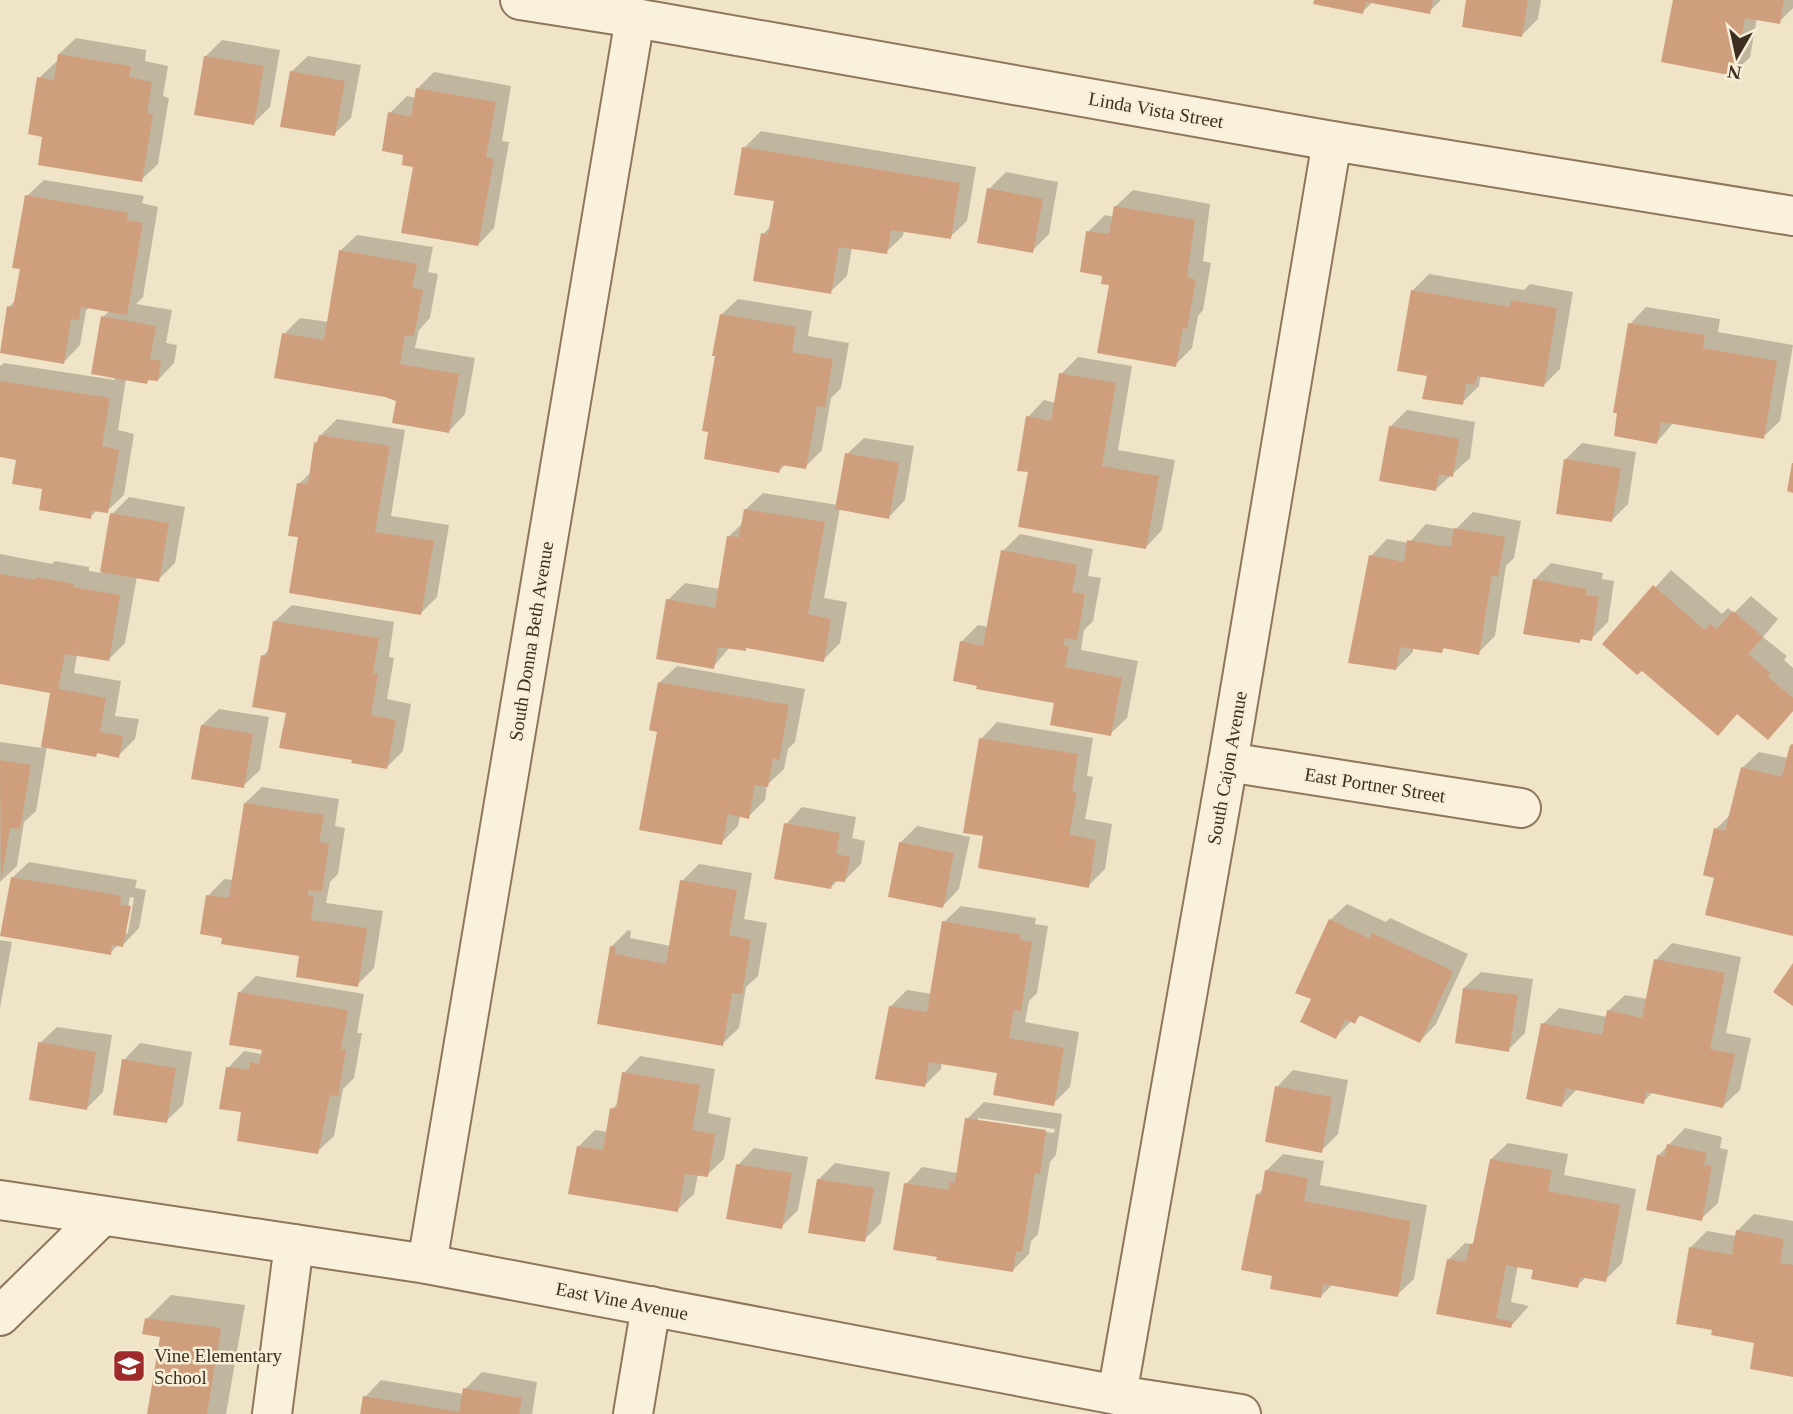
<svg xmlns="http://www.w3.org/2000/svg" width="1793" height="1414" viewBox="0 0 1793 1414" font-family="'Times New Roman',serif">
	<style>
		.shadow { fill: #0003; fill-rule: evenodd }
		.building { fill: #cf9f7d }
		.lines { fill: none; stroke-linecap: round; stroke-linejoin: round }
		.minor-casing { stroke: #8d765c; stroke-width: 42 }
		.minor { stroke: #faf1dc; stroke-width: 38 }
		.labels { text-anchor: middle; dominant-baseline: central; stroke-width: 5; stroke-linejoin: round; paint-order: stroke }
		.street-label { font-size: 19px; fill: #3d2e20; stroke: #f7eed8 }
		.poi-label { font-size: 19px; fill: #3d2e20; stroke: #f7eed8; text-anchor: start }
	</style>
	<rect width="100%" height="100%" fill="#f0e4c8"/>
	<g class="shadow">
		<path d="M1316,0h125l-12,12 -56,-10 -11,10z"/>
		<path d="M1468,0h73l-3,19 -17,17z"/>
		<path d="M1674,0h119v8l-14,14 -22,-4 -7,39 -17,17z"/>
		<path d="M76,38l70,12 -1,11 23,5 -5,30 6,2 -11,66 -17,16 -97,-45 -5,-57 17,-16h2l1,-8z"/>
		<path d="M222,40l58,10 -10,57 -16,16 -49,-66z"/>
		<path d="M308,56l53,9 -10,53 -17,16 -43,-62z"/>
		<path d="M434,72l77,14 -9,55 7,1 -15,86 -16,17 -73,-91 -15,-41 17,-17 9,2 1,-9z"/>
		<path d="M761,131l215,36 -9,54 -17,16 -46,-7 -1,6 -17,16 -34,-5 -5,29 -17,16 -67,-58 9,-9 4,-25 -32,-52z"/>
		<path d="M1006,172l52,10 -9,52 -17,17 -43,-62z"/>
		<path d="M44,180l100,16 -2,7 16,4 -15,90 -7,7 36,6 -6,33 11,2 -3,18 -16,17 -8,-2 -3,4 -21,-3 -8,51 16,4 -10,61 -17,16 -10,-1 -7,7 -46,-29 -26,-30 -18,-2v-90l4,-3 111,17v-3l-12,-60 7,-7 -21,-3 -3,4 -6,34 -16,17 -55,-55 7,-7 6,-32 5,-72z"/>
		<path d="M1133,190l77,14 -7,57 8,2 -8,47 -5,6 -6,32 -17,17 -71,-91 -16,-42 17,-17 9,2 2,-11z"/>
		<path d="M357,235l76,12 -5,25 10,2 -8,44 -11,12 -4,18 60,10 -10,56 -16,17 -165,-97 16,-16 29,4 11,-71z"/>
		<path d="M1429,274l95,16 6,-6 43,8 -13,77 -16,16 -61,-10 -3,3 -1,8 -17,17 -33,-29 -16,-84z"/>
		<path d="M738,299l74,12 -4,25 41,7 -8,45 -10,10 -9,52 -17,17 -19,-3 -7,7 -69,-40 11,-116z"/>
		<path d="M1646,307l74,12 -2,13 75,13 -13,76 -17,16 -89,-15 -17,20 -27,-118z"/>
		<path d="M1078,357l54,9 -14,84 57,10 -13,70 -16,17 -116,-76 -2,-54 16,-17 12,3 5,-29z"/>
		<path d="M1407,410l68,12 -5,36 -34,31 -46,-62z"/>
		<path d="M337,419l68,11 -14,86 58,9 -12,72 -16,16 -121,-77 -1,-52 13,-13 4,-28 4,-7z"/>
		<path d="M864,438l50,8 -9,54 -16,17 -49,-9 -16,90 23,4 -7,41 -17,17 -75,-14 -3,3 -15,-2 -17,20 -45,-67 17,-17 35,6 9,-53 15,-14 2,-13 17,-16 75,12 9,-51z"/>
		<path d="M1582,443l54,9 -8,52 -17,17 -46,-61z"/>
		<path d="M129,497l56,10 -10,56 -17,17 -21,-4 -12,67 -16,16 -32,-4 -3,18 47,8 -6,35 24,3 -4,20 -17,17 -19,-4 -3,3 -49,-9 -11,65 -12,11 -7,44 -17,16v-140l42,6 10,-57 -52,-9v-128l52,10 3,-3 34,6v4l13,2 10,-59z"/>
		<path d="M1473,512l48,9 -7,37 -8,8 -11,70 -17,17 -32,-6 -5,4 -28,-4v5l-17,17 -25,-113 16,-17 22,4 17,-19 30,5z"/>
		<path d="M1020,534l73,15 -5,27 13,2 -8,43 -9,9 -3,20 57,11 -11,57 -17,16 -149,-92 17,-17 10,2 15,-76z"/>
		<path d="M1551,563l52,10 -1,6 12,2 -6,41 -17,17 -9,-1 -3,3 -45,-61z"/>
		<path d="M1671,570l51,44 6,-6 6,5 17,-17 27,23 -15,18 24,19 -3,4 9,8v43l-25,27 -30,-26 -96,-44 -38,-24z"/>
		<path d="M292,605l102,17 -5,35 5,1 -7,41 24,5 -8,47 -16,16 -33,-8 -66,-48 -25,-55 7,-8 5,-27z"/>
		<path d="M677,666l128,23 -10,53 -7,7 -4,20 -17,16 -2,15 -17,17 -8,-2 -2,11 -17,17 -62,-112 1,-49z"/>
		<path d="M219,709l50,8 -9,53 -17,16 -41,-61z"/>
		<path d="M997,722l96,16 -6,38 6,1 -8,42 27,5 -7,45 -17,17 -103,-52 -4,-95z"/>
		<path d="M1793,744v190l-77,-58v-47l15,-15 11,-46 17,-16 29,6z"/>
		<path d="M262,787l77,12 -4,27 10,2 -7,46 -8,8 -4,21 57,8 -9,57 -17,17 -56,-31 -77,-17 -16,-41 16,-17 9,1 12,-77z"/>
		<path d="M802,807l54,10 -4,21 13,3 -4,23 -17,17 -6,-1 -7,7 -45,-63z"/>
		<path d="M917,826l53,11 -11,52 -16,17 -43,-63z"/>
		<path d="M29,862l108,18 -2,8 11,2 -7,38 -16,17 -4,-1 -9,9 -98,-75zM130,897l4,1 -6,34 -5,4z"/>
		<path d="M699,864l53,9 -8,46 23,4 -9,53 -12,11 -7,41 -17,16 -123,-22 12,-75 17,-17 3,1 -1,7 41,8 11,-65z"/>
		<path d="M1347,904l39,18 4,-4 78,36 -32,70 -16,17 -58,-27 -8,8 -2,-2 -16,17 -23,-38 17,-79z"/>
		<path d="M961,906l75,12 -1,6 13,2 -11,67 -8,8 -4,21 54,10 -9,55 -17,17 -54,-32 -57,-10 -1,7 -16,16 -35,-78 17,-17 25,4 12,-72z"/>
		<path d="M0,940l12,2 -12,66z"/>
		<path d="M1672,943l69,14 -15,76 25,5 -11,52 -17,16 -70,-14 -10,10 -65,-14 -16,17 -19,-81 16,-16 48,9 1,-6 17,-16 22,4 9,-39z"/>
		<path d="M1481,972l52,7 -8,54 -17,17 -44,-62z"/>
		<path d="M256,976l108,18 -7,39h5l-8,45 -11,11 -9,47 -17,16 -74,-41 -15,-43 16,-17 17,3 2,-2 -24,-59z"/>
		<path d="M57,1027l55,8 -9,57 -17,17 -46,-66z"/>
		<path d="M140,1043l52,9 -9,53 -17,16 -42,-61z"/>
		<path d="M640,1056l75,13 -7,44 23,5 -7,41 -17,16 -9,-1 -4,20 -17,16 -99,-63 17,-17 13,2 4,-23 7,-7 5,-29z"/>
		<path d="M1293,1070l55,10 -10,54 -17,17 -44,-64z"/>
		<path d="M984,1102l78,12 -6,41 -6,7 -12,72 -7,7 -2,13 -17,17 -106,-87 16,-17 36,6 9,-54zM978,1118l77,11 -1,4 -76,-11z"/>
		<path d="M1685,1128l37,9 -2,11 8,2 -10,53 -17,16 -43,-63z"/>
		<path d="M1508,1143l60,11 -4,21 72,14 -14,74 -17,17 -18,-4 -10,10 -42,-17 -17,-4 -7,37 18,4 -18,20 -73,-13 10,-53 17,-17 7,1 3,-3 16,-82z"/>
		<path d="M754,1148l54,9 -10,53 -17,17 -43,-62z"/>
		<path d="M1283,1154l41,7 -4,24 107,20 -13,74 -17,16 -64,-11 -12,12 -64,-101 7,-7 2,-17z"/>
		<path d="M835,1163l55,9 -9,51 -17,17 -46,-60z"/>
		<path d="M1754,1214l39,7v154l-37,-34 -66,-93 17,-17 29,5 1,-5z"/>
		<path d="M171,1295l74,10 -19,109h-77l13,-79 -15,-16z"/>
		<path d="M482,1372l55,10 -5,32h-170l3,-17 16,-17 83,14 1,-5z"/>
	</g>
	<g class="building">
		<path d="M1314,0h119l-3,14 -64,-12 -3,12 -50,-10z"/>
		<path d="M1466,0h62l-6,37 -60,-10z"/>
		<path d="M1673,0h111l-4,24 -35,-6 -11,58 -73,-14z"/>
		<path d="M58,54l73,12 -2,11 23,5 -5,31 6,2 -11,67 -104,-17 4,-28 -14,-3 9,-57 17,3z"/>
		<path d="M204,56l60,10 -10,59 -60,-10z"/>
		<path d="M290,71l55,10 -10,55 -55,-9z"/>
		<path d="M416,88l80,14 -10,55 8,2 -16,87 -77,-13 12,-66 -11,-2 1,-10 -21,-4 6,-39 23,5z"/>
		<path d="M742,147l218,36 -9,56 -60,-9 -4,24 -48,-7 -8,47 -78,-13 8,-48 7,2 6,-34 -40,-6z"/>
		<path d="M987,188l56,11 -10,54 -56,-10z"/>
		<path d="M25,195l103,18 -1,7 16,3 -16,92 -46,-8 -2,13 -8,-1 -7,45 -64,-11 7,-47 6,1 7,-38 -8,-1z"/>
		<path d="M1114,206l81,14 -8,57 9,3 -9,49 -4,-1 -7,39 -79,-14 12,-68 -8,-1 1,-8 -22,-4 6,-41 23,3z"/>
		<path d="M339,250l78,14 -5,24 11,2 -9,46 -9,-1 -5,29 59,10 -10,59 -57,-10 4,-22 -11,-4 -111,-19 8,-45 42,7z"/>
		<path d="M1411,290l99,17 1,-7 46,8 -13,79 -67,-11 -2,9 -9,-2 -3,22 -41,-6 5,-23 -30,-5z"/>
		<path d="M720,314l76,13 -4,25 41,7 -8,48 -8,-1 -11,63 -25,-4 -2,8 -75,-14 4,-27 -6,-1 13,-75h-3z"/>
		<path d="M101,316l55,10 -6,33 11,2 -3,20 -10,-1 -1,4 -56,-10z"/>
		<path d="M1628,323l77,12 -2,13 74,13 -13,78 -103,-17 -4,22 -43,-8 3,-23h-4z"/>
		<path d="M1059,373l57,10 -14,83 57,10 -13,73 -128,-22 10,-55 -11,-1 9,-55 25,5z"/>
		<path d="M0,381l110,17 -8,48 17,4 -11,63 -16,-2 -1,8 -52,-9 3,-21 -30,-5 4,-24 -16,-3z"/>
		<path d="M1389,426l70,13 -6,38 -14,-3 -3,17 -57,-10z"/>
		<path d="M319,435l71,11 -15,86 59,9 -13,74 -132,-22 9,-56 -10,-1 9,-53 11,1 6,-42 3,1z"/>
		<path d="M845,453l54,10 -10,56 -54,-10z"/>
		<path d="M1564,459l57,9 -9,54 -56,-8z"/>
		<path d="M1792,463h1v30l-6,-2z"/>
		<path d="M744,509l81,13 -17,92 23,5 -7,43 -78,-14v3l-28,-4 -4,22 -58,-10 10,-60 49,9 12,-72 12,1z"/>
		<path d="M110,513l59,10 -10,59 -59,-10z"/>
		<path d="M1454,528l51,9 -7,40 -6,-2 -13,80 -36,-7 -1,5 -42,-6 -4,23 -48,-7 21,-108 35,7 3,-22 44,7z"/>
		<path d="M1001,550l76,15 -5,27 13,2 -8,46 -12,-2 -2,8h6l-4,21 57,11 -11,58 -61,-11 4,-22 -78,-14 1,-3 -24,-5 7,-40 23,5z"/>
		<path d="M0,574l35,6 1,-3 38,7 -1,3 47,8 -11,66 -44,-7 -7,35 48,9 -6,34 23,4 -4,22 -22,-5 -1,4 -55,-10 9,-54 -50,-9z"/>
		<path d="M1533,579l54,10 -1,6 13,2 -7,44 -12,-2v4l-57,-9z"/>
		<path d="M1653,585l52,45 5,-6 7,5 16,-18 30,26 -15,17 23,19 -3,4 25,21v13l-25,29 -31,-26 -19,22 -76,-65 -5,4 -35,-31z"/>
		<path d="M273,621l106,17 -6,35 5,1 -7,41 25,5 -9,49 -36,-6 1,-3 -73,-12 7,-35 -34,-6 9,-52 6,1z"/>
		<path d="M658,682l131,23 -10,55 -6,-2 -5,29 -13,-2 -6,34 -21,-5 -6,31 -83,-15 18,-98 -8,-2z"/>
		<path d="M201,725l52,9 -9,54 -53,-9z"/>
		<path d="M979,738l99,16 -6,38 5,1 -8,42 27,5 -7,48 -111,-20 5,-32 -20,-3z"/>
		<path d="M1793,744v192l-88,-21 9,-37 -11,-3 11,-47 11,3 16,-64 41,10 8,-32z"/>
		<path d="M0,760l31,5 -11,64 -10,-1 -9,54z"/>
		<path d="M244,803l80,12 -5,27 10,2 -7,48 -13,-2 -1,6 6,1 -3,23 56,8 -9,59 -62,-10 3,-21 -78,-12 1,-6 -22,-4 6,-39 23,3z"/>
		<path d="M784,823l56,10 -4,21 14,3 -5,25 -12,-1 -2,8 -57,-10z"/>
		<path d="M899,842l55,11 -11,55 -55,-11z"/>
		<path d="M11,877l110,19 -1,9 11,1 -8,41 -11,-2 -1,10 -111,-19z"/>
		<path d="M680,880l57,10 -8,45 22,5 -9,54 -10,-1 -9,53 -126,-22 13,-78 6,1 -1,7 51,10z"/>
		<path d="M1329,919l41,20 2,-6 81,38 -33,72 -61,-28 -4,9 -10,-5 -9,20 -36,-17 11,-23 -16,-6z"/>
		<path d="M942,921l79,14 -1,5 12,2 -11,69 -7,-1 -5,28 55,10 -10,58 -61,-11 4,-22 -68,-11 -4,25 -50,-8 14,-73 38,6z"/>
		<path d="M1654,959l71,14 -15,76 25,5 -12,54 -77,-16 -2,12 -78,-16 -4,19 -36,-8 15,-76 61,12 5,-25 35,8z"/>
		<path d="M1793,963v43l-20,-14z"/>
		<path d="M1463,988l55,7 -9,57 -54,-9z"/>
		<path d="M238,992l110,18 -7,39 5,1 -8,46 -8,-1 -12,59 -81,-13 4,-29 -22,-3 7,-42 23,3 1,-8 9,2 3,-14 -33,-5z"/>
		<path d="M38,1042l58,10 -9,58 -58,-10z"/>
		<path d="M122,1059l54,9 -9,55 -54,-8z"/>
		<path d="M622,1072l78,13 -8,45 23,4 -7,43 -23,-3 -7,38 -110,-18 9,-48 26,4 7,-42 6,1z"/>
		<path d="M1275,1086l57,11 -10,56 -57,-11z"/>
		<path d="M965,1118l81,12 -6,44 -5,-1 -13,79 -6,-1 -3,21 -77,-12 1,-3 -44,-7 11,-67 45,7 1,-8 5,1z"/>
		<path d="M1667,1144l40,9 -3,12 8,1 -10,55 -56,-11 11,-55 7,2z"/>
		<path d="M1490,1159l62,11 -4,21 72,14 -14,77 -26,-5 -2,11 -47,-9 2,-9 -27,-5 -10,53 17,4 -2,6 -75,-14 11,-55 19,3 4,-18h3z"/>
		<path d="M736,1164l56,9 -10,56 -56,-10z"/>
		<path d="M1265,1170l43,8 -4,23 107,20 -13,76 -75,-13 -2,14 -51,-9 2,-13 -31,-6 15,-76 5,1z"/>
		<path d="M817,1179l57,9 -9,54 -57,-9z"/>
		<path d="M1736,1230l48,9 -4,24 13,2v112l-43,-8 4,-26 -43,-8 1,-5 -36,-6 13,-77 43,8z"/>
		<path d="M145,1318l76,10 -14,86h-60l13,-77 -18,-3z"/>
		<path d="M463,1388l59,10 -3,16h-159l3,-18 96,16z"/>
	</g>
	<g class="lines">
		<defs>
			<g id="minor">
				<path d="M520,0l115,18 697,123 461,75"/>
				<path d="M1228,762l293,46"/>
				<path d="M0,1200l427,64 690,131 124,19"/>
				<path d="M427,1264l208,-1246"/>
				<path d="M0,1316l102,-100"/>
				<path d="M1117,1395l111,-633 104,-621"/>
				<path d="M272,1414l22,-170"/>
				<path d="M633,1414l18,-108"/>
			</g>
		</defs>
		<use href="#minor" class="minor-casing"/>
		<use href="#minor" class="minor"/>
	</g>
	<defs>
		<symbol id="school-square" viewBox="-11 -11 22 22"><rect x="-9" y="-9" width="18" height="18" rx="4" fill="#9e2a2b" stroke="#f7eed8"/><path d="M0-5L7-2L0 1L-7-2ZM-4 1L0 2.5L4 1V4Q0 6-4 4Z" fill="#fff"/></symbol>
	</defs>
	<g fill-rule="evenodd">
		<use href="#school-square" x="110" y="1347" width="38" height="38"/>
	</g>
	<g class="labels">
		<g class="street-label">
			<text transform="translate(1156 110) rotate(10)">Linda Vista Street</text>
			<text transform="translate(531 641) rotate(-81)">South Donna Beth Avenue</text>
			<text transform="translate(1227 768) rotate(-80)">South Cajon Avenue</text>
			<text transform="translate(1375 785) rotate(9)">East Portner Street</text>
			<text transform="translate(622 1301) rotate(11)">East Vine Avenue</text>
		</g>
		<g class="poi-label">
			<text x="154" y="1355">Vine Elementary<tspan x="154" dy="22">School</tspan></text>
		</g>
	</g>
	<g transform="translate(1737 56) rotate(189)" stroke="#f7eed8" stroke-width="5" paint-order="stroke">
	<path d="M0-5L12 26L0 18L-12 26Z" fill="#3d2e20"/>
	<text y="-10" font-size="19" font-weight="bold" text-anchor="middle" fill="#3d2e20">N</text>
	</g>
</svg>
